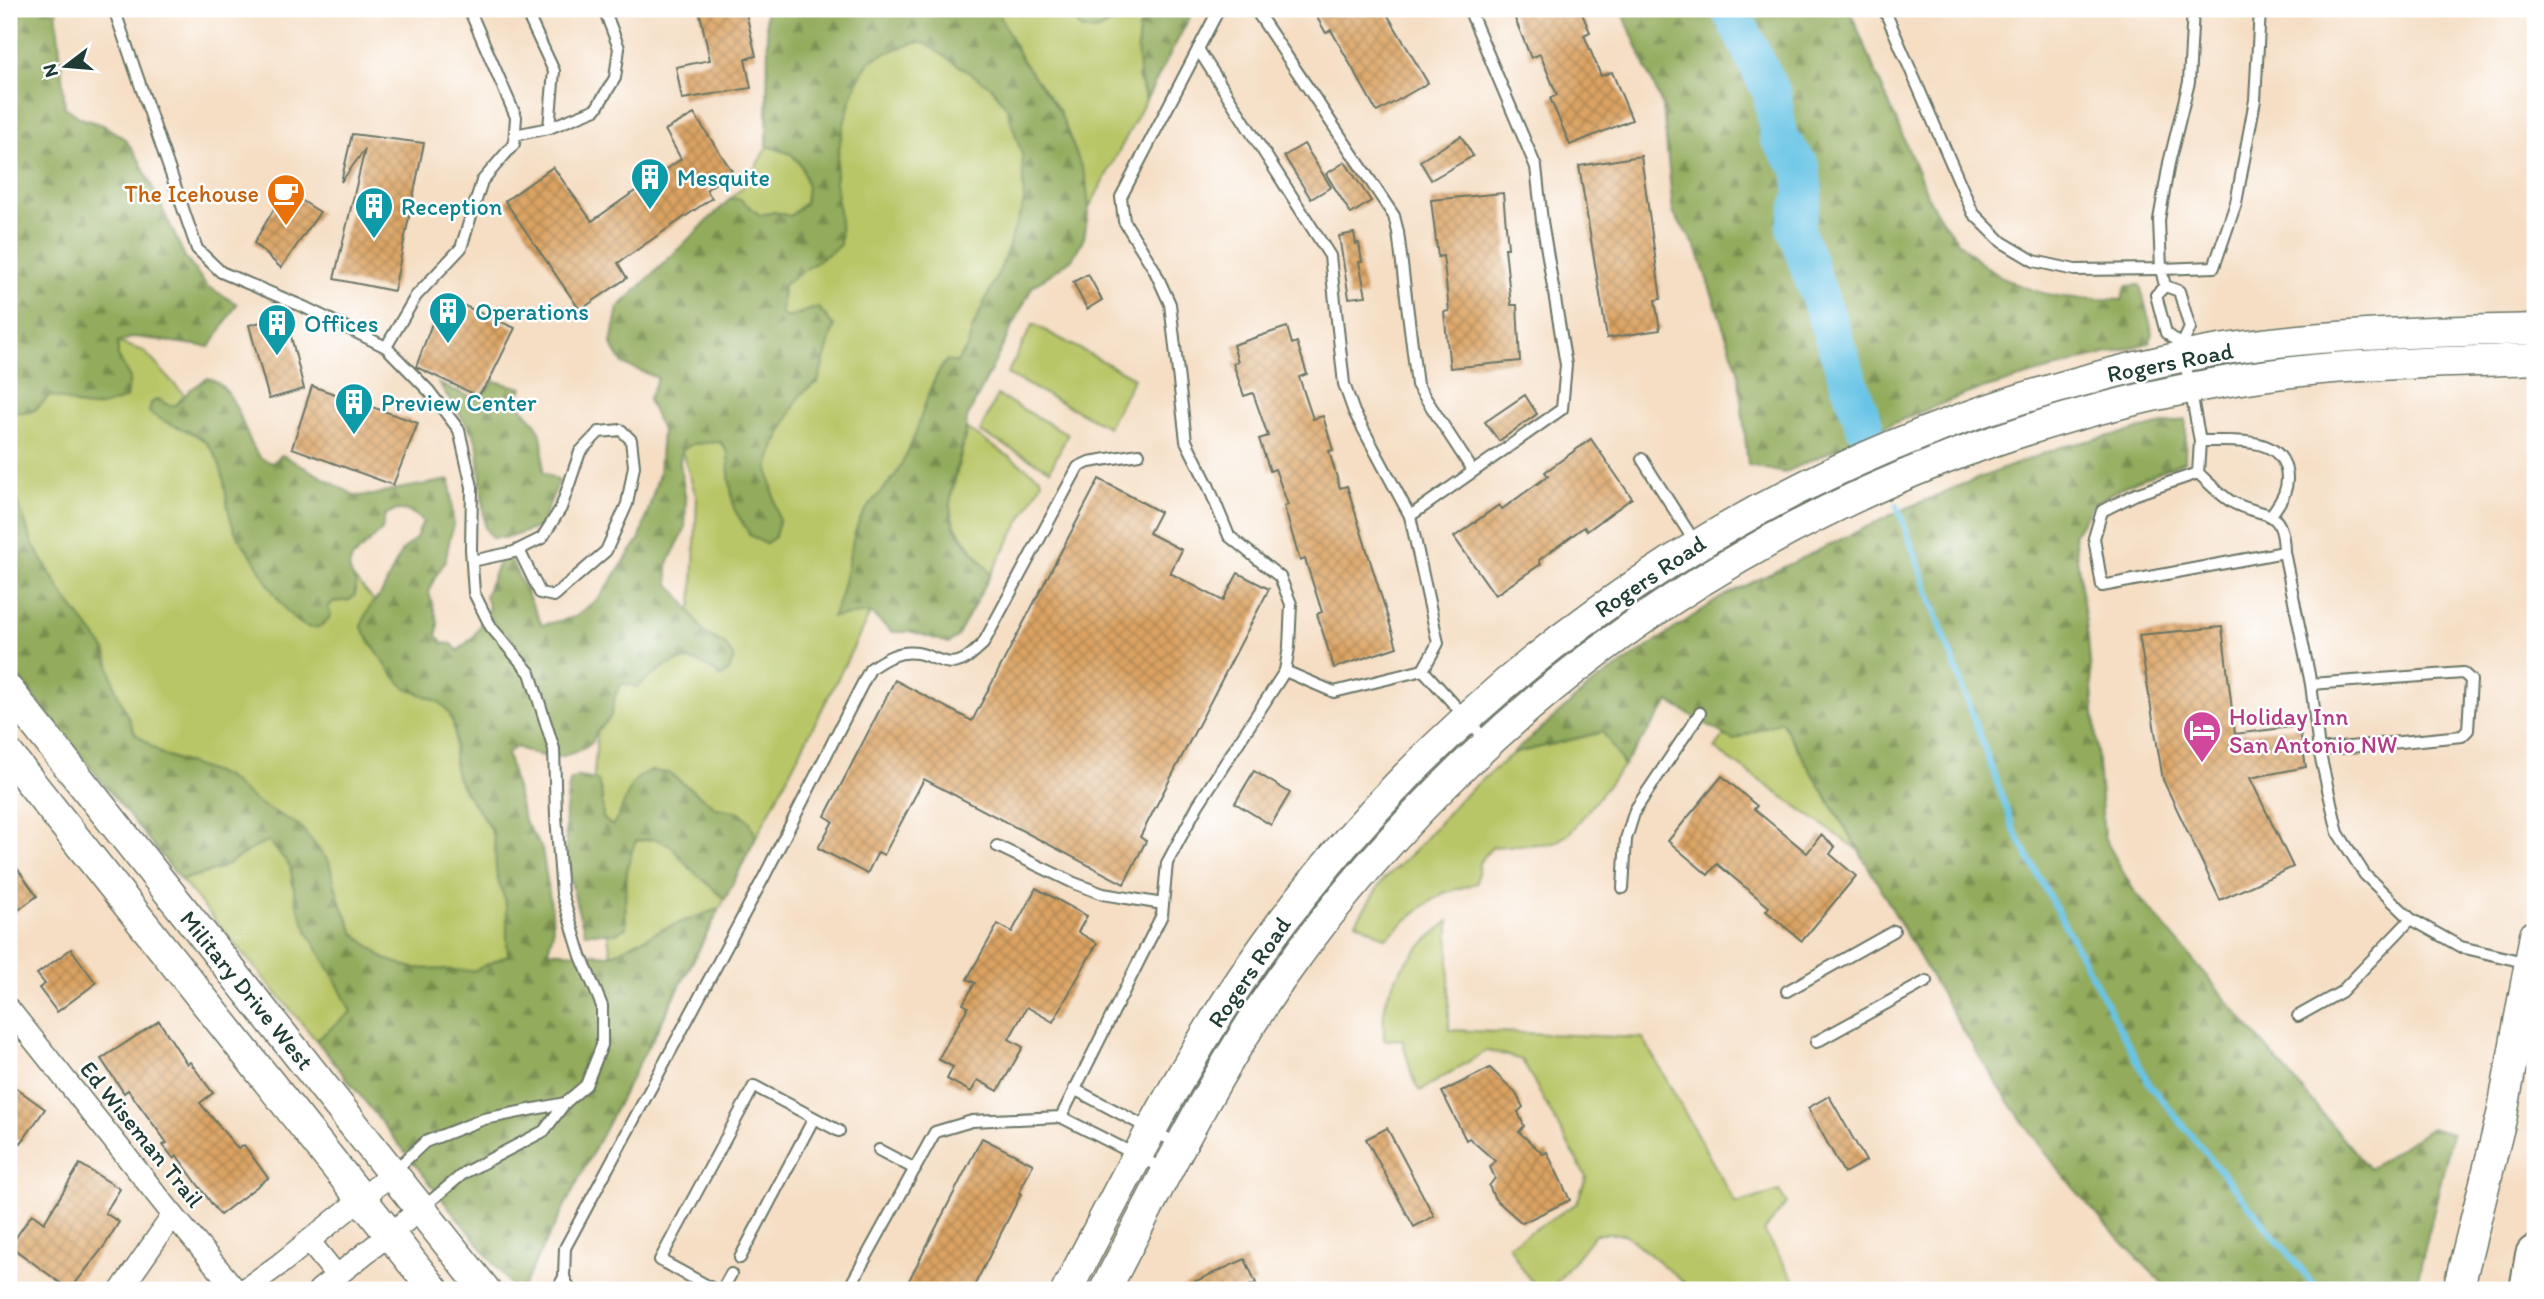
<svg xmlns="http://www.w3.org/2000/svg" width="2544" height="1299" viewBox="0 0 2544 1299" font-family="Itim,sans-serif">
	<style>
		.grass { fill: #b9c668; stroke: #6c824e; stroke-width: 2 }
		.forest { fill: url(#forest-firs); stroke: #587448; stroke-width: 2 }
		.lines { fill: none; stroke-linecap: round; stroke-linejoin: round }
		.stream { stroke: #68c4e6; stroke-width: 6 }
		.river { stroke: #68c4e6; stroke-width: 38 }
		.building { fill: url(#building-cross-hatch) }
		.service-casing { stroke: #6a7566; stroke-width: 14 }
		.minor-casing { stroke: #6a7566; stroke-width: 24 }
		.secondary-casing { stroke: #6a7566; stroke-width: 33 }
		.motorway-casing { stroke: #6a7566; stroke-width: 42 }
		.service { stroke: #fff; stroke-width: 10 }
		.minor { stroke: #fff; stroke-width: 21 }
		.secondary { stroke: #fff; stroke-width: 30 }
		.motorway { stroke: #fff; stroke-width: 38 }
		.labels { text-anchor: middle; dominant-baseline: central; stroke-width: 5; stroke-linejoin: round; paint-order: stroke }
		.culture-label { font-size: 24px; fill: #0d838f; stroke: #fff; text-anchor: start }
		.food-label { font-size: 24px; fill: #c56008; stroke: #fff; text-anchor: end }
		.street-label { font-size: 24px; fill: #1f3d34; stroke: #fff }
		.hotel-label { font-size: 24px; fill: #b23c85; stroke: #fff; text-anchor: start }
	</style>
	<defs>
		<pattern id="forest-firs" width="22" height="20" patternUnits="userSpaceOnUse" patternTransform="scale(1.75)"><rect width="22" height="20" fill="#92ab5c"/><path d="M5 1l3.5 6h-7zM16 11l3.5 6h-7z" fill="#778c4d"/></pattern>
		<pattern id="building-cross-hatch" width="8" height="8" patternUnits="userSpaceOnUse" patternTransform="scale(1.75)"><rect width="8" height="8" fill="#dba362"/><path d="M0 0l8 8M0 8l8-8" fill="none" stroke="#b18652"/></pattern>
	</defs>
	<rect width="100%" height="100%" fill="#fff"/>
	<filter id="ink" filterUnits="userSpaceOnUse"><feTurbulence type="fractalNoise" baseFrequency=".0143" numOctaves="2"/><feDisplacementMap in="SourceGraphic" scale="14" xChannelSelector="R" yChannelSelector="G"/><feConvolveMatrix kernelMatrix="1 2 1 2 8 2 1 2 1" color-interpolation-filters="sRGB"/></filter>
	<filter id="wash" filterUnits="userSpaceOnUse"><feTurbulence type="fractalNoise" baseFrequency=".00686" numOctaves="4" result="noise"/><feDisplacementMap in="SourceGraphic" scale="28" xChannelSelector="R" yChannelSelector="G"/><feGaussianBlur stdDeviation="1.57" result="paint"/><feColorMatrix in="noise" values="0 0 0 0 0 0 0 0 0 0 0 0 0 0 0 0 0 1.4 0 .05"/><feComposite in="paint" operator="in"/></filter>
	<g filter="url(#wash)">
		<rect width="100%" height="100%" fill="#f5dec4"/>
		<g class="grass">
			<path d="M765,9h409l-36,68 8,23 -57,108 -4,-28 -244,492 -191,373 -39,-90 -21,-128 10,-131 92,-90 5,-107 -38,-121 -36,-14 -12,-20 7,-36 129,-125 20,-37 1,-99z"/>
			<path d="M9,306l135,45 354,384 20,215 -53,50 -149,40 -135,-160 12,-4 -184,-231z"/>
			<path d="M1033,324l101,54 -26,49 -101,-53z"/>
			<path d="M997,395l71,39 -18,36 -70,-38z"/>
			<path d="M967,429l73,48 2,5 -51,92 -36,-48 -6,-20z"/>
			<path d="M1781,721l77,129 -143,-101 10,-14 8,5z"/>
			<path d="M1603,732l21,33 -54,68 -16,10 -62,4 -13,16 -2,20 -33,10 -26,17 -32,28 -30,-16 27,-42 32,-30 43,-49 54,-47z"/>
			<path d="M1449,921v109l194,8 93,166 43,-13 8,12 -23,28 36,59h-107l-68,-56h-30l-44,56c-22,0 -32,-28 -42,-45l68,-42 9,-26 -64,-117 -34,-10 -68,41 -8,-16 -10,-36 -18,1c0,-9 -1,-19 0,-28 5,-38 36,-68 65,-91z"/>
		</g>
		<g class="forest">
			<path d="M9,9h47l9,98 16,11 22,7 22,14 15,22 45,96 22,29 30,18 -27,43 -75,-10 -17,5v14l12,22 -4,20c-17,6 -33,13 -50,6 -10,-3 -16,-7 -27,-8 -14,16 -18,20 -40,14z"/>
			<path d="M765,9h234l2,9 21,42 37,50 27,69 3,29 -5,30 -12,21 -40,28 -65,131c-1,32 -26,80 -13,108 8,15 27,34 37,48l-34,63 -8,6 -36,-11h-21l-22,-19 -38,4c14,-28 15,-58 24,-88 7,-21 25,-36 38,-52 5,-7 9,-16 13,-24 16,-30 18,-67 40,-93l9,3 12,-17 4,-17 29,-62 23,-65 -2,-47 -15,-47 -16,-21 -65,-43 -8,-2c-14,5 -37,10 -49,21 -18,18 -36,98 -33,123 2,22 6,37 4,59 -18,15 -39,26 -57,41l-2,26 5,6 32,-11 16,19 -16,56 -17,12 -11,20 -15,31 -7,23 11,53 -4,16 -10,7 -15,-9 -16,-26 -5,-33 -1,-23 -8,-11 -27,2 -12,7 -1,12 6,39 -1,27 -18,36 2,19 17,20 19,30 20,10 9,14 -5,13 -8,6c-35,-31 -53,-14 -84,10l-14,-4c-10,10 -8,20 -12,32 -5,12 -16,12 -19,28 -29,19 -45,17 -76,4l-9,6 17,67 18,29 10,63 1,20 -5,19 63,4 52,-26 57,-21 -199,382h-6l-199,-250 35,-28 -18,-37 -24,-40 -13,-34 -6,-35 -21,-25 -19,9 -30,19 -39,11 -172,-214v-175l6,4 18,49 31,52 41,53 11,41 19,43 27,21 64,23 29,24 45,25 29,36 10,37 15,34 31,26 28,9 60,3 35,-16c-2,-17 0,-33 -2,-49 -1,-10 -7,-20 -9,-31 -3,-13 0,-29 -5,-42 -9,-23 -33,-40 -37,-65 -3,-18 4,-35 -5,-53 -9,-19 -30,-18 -45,-28 -11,-7 -37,-48 -44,-61l9,-20 12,-13 19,-41 15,-14 7,-17c-12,-11 -23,-15 -38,-6l-3,15 -30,28 -3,10 6,15v12l-5,5 -17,2 -5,5 3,8c-27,44 -66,-38 -78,-57 -5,-9 -14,-17 -18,-27 -13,-27 -5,-54 -23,-81 -14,-22 -44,-22 -63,-38l2,-9 7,-4 10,6h8l14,-15 18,-12c31,11 33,54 50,77 3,4 9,6 14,8l10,-8 74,41 18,-1 18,-5 58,-10 3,44 -8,38 -10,15 -6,16 9,29 -1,13 5,8 10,1 6,7 16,-15 15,-28 -4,-12 15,-36 10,-1 32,66 33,-8 25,-20 40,-59 19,-64 3,-44 -14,-30 10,-22 -35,-14 -12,-20 7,-36 112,-109h10l20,16 15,-3 15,4 15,-13 2,-18 -6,-20 -10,-11 -24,-8 1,-99z"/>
			<path d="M1070,9h124l-48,91c-9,-27 -11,-53 -5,-80l-5,-8 -40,19 -15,-2z"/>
			<path d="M1621,9h228l82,194c29,49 63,80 121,92 22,5 47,3 70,5l4,-14 14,-1 13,49 -4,9 -60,15 -123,36 -87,35 -95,44 -36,-8 -10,-95 -42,-123 -23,-34 -10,-106z"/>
			<path d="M494,381l28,7 -7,13c29,30 28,30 28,71l16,9 -19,46 -33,11h-15l-7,-10 -7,-81 -4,-12 -35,-51 37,15 5,-3z"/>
			<path d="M2186,419l-1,42 -58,24 -34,19 -19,31 14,103 16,199 28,51 237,281 62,-41 21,6 -37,156h-246c-42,-43 -84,-85 -121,-134 -73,-96 -130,-203 -190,-307 -25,-43 -52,-85 -77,-128l-48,19 -64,-38 -45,63 -21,-33 -91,22 78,-68 130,-88 171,-83 70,-30 100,-38z"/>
			<path d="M651,771l18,2 48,35 23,4 10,10 6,15 -31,62 -33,-29 -23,-26 -14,-5 -19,2c-13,29 -11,56 -10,87l-10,5h-31c-16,-48 -26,-101 -15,-152l9,-5 19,5 4,14 1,23 9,8c15,-17 13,-49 39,-55z"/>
		</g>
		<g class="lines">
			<path class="stream" d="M1897,505l117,325 136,255 168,205"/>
			<path class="river" d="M1730,9l42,84 7,45 22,29 3,27 -9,33 69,198"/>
		</g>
		<g id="blocks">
			<g class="building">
				<path d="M699,9h46l11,47 -11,3 6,29 -69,11 -6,-32 34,-7z"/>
				<path d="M1312,9h72l44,74 -51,29 -46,-82 -5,3z"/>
				<path d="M1511,9h69l10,23 -6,3 17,41 11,-4 20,48 -62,25 -20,-47 7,-3 -17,-41 -9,4z"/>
				<path d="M694,114l38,57 -26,19 6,8 -94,65 9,15 -47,32 -75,-109 48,-34 39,54 89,-62 -16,-29z"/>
				<path d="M352,134l72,9 -30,148 -60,-12 31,-130 -24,33z"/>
				<path d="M1461,136l12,20 -42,24 -11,-19z"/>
				<path d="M1304,144l27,43 -20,12 -27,-43z"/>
				<path d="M1641,156l20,143 -6,1 5,30 -53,8 -28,-172z"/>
				<path d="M1345,162l26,39 -20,13 -25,-40z"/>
				<path d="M285,190l35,22 -39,56 -27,-25z"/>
				<path d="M1503,193l5,55h-3l6,57h6l3,56 -70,7 -6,-56 5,-1 -4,-38 -2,-17 -5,1 -7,-57z"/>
				<path d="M1354,233l2,11 3,-1 3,19h-3l7,34 -17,2 -10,-62z"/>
				<path d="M1088,274l14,26 -15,9 -14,-27z"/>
				<path d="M442,296l73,32 -26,53 -11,15 -62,-29z"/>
				<path d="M286,316l18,73 -35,10 -20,-74z"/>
				<path d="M1287,327l5,17 5,-2 10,32 -8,3 14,42 10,-3 10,34 -4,1 11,37 7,-2 50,161 -63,21 -17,-54 5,-2 -17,-53 -5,2 -16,-55 4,-1 -13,-36 -5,2 -11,-32 9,-3 -15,-43 -9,3 -11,-33 5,-1 -5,-17z"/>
				<path d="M312,386l106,37 -25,62 -101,-37z"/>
				<path d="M1525,395l12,19 -38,27 -14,-19z"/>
				<path d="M1591,439l41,59 -45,33 -3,-4 -45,33 2,4 -46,31 -41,-58 45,-32 3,4 46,-33 -3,-4z"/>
				<path d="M1099,479l61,33 -11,21 33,17 -12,23 53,28 15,-28 31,16 -129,248 6,4 -22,43 -200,-105 -40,76 -6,-3 -11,22 -49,-26 15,-27 -8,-5 70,-136 77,41z"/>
				<path d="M2222,627l13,107 64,-8 7,41 -56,11 43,89 -73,33 -57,-120 -24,-145z"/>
				<path d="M1254,771l36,22 -19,32 -36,-22z"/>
				<path d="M1722,776l35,30 -3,3 53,44 14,-18 14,12 -5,7 26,22 -54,65 -36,-30 3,-4 -52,-43 -9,11 -40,-34z"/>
				<path d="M9,857l28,39 -28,21z"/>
				<path d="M1036,888l51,28 -9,16 19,11 -44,79 -26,-15 -18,32 14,8 -25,44 -20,-11 -7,12 -24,-13 6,-12 -15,-8 30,-52 -5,-3 12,-21 -8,-4 31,-55 14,8z"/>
				<path d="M71,949l25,34 -39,29 -18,-24 6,-4 -8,-10z"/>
				<path d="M159,1021l28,43 3,-2 23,31 -13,10 38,46 6,-4 24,33 -48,37 -43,-59 -3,3 -11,-14 4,-2 -39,-53 -4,3 -23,-34z"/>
				<path d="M1490,1068l25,24 8,15 -5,5 6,14 -5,6 24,22 4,-2 23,48 -48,23 -27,-24 -6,-13 6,-8 -5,-11 5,-6 -26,-23 -3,2 -24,-48z"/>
				<path d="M9,1083l36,26 -24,34 -12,-9z"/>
				<path d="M1829,1096l37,65 -22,12 -36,-65z"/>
				<path d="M1387,1128l47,88 -20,11 -48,-88z"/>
				<path d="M982,1138l51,26 -14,29 2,1 -49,96h-68z"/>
				<path d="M80,1164l40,25 -15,24 14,9 -14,23 -35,45 -60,-44 22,-32 12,9z"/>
				<path d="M1245,1259l11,24 -17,7h-63z"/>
			</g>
		</g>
	</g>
	<g filter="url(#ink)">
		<use href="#blocks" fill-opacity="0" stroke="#6a7566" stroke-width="2"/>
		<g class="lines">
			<defs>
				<g id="service">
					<path d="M114,9l83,240 24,23 83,35 82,40 43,44 30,39 13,57 -1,62 3,44 17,34 39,46 24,76 2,67 6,78 19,62 21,50v39l-16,40 -21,18 -21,28 -80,42 -43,36"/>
					<path d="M525,9l29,62 -5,57"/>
					<path d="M1219,9l-98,188 3,24 30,48 16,35 16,137 22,44 21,51 51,41 11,27 -2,43 -4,24"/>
					<path d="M1255,9l139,207 4,16 19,153 56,86"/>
					<path d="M1884,9l89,204 29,29 32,19 41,9 86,-1 -2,-49 10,-57 20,-81 4,-73"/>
					<path d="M1198,49l132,207 14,128 10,28 56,104"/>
					<path d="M515,135l34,-7 47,-19 19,-31 4,-30 -15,-39"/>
					<path d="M2165,286l14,5 11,37 -8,17 18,96 -2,32 -62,21 -34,17 -8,27 8,48 182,-34 27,132 8,66 19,83 27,42 46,44 50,28 67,16"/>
					<path d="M2165,286l-4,-17 53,-2 22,-64 19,-103 5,-91"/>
					<path d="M2165,286l-9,9 10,38 16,12"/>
					<path d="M386,347l30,-51 45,-48 21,-67 32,-37 2,-27 -47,-108"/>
					<path d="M2200,441c28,1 79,-7 86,29 4,18 -4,30 -15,45"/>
					<path d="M1642,459l54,85"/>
					<path d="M2198,473c10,9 22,22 34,29 31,17 51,2 52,50"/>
					<path d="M472,561l42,-9 28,-14 19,-30 19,-56 19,-20 22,-2 10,10 3,26 -7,38 -21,47 -52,45 -14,-3 -21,-43"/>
					<path d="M1423,670l15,-27 -28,-127 152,-107 4,-44 -24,-144 -6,-54 -67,-158"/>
					<path d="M2311,684l152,-11 8,7 -3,50 -6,6 -143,14"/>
					<path d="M997,846l77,37 29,11 60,10"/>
					<path d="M1623,888l3,-49 9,-29 65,-97"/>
					<path d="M1787,991l107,-60"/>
					<path d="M2298,1016l43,-24 70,-73"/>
					<path d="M1816,1042l111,-61"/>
					<path d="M1074,1089l106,56"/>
					<path d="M1061,1117l103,52"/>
					<path d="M879,1150l36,19"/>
					<path d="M393,1172l32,-30 59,-23 81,-16"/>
					<path d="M740,1258l74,-140"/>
					<path d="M564,1277l1,-29 199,-371 106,-208c14,-10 29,-19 47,-16 17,3 31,16 48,6 7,-4 12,-10 18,-15l95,-177 11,-5 50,-8"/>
					<path d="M557,1290l7,-13 6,13"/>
					<path d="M715,1290l-55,-30 94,-174 85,45"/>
					<path d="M722,1290l9,-16"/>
					<path d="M848,1290l87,-158 37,-11 89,-4 101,-202 5,-52 31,-58 87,-134 49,21 89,-22 64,71"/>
				</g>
				<g id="minor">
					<path d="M9,1009l164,206 63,75"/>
					<path d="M309,1241l28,35"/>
					<path d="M121,1290l52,-75"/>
					<path d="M244,1290l36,-26 113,-91"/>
					<path d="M319,1290l102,-81"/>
				</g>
				<g id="secondary">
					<path d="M9,691l476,599"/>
					<path d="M9,755l425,535"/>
					<path d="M1067,1290c62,-119 122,-240 201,-349 185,-256 449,-446 749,-541 68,-21 138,-40 209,-51 103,-16 206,-17 309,-20"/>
					<path d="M1105,1290c55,-105 107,-212 175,-310 226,-321 567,-536 955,-600 101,-17 199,-17 300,-21"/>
					<path d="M2458,1290l44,-175 33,-180"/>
				</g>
				<path id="motorway" d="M2529,1290l6,-35"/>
			</defs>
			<use href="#service" class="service-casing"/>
			<use href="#minor" class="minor-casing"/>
			<use href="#secondary" class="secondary-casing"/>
			<use href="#motorway" class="motorway-casing"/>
			<use href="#service" class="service"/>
			<use href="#minor" class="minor"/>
			<use href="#secondary" class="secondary"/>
			<use href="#motorway" class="motorway"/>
		</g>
	</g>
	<defs>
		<symbol id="building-pin" viewBox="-11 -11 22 30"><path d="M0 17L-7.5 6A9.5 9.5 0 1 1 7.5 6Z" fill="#0f9aa8" stroke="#fff"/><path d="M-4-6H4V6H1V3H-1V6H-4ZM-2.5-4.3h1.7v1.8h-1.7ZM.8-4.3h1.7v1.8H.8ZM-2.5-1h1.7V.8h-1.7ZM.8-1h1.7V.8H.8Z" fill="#fff"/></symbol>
		<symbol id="cafe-pin" viewBox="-11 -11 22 30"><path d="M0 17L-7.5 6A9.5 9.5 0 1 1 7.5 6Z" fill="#e8710a" stroke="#fff"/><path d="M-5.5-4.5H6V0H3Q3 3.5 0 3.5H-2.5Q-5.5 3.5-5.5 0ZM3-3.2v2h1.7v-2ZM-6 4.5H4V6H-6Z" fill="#fff"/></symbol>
		<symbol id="hotel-pin" viewBox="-11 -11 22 30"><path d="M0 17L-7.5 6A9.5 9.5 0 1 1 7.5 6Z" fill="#d1479c" stroke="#fff"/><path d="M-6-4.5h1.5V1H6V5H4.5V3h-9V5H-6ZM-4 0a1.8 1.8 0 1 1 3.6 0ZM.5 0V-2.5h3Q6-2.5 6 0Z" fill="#fff"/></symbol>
	</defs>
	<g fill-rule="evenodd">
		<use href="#building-pin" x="628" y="155" width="44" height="60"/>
		<use href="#cafe-pin" x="264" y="171" width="44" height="60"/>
		<use href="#building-pin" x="352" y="184" width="44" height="60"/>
		<use href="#building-pin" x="426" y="289" width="44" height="60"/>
		<use href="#building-pin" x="255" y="301" width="44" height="60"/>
		<use href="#building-pin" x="332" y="380" width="44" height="60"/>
		<use href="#hotel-pin" x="2180" y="708" width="44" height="60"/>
	</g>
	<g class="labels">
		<g class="culture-label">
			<text x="677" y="177">Mesquite</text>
			<text x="401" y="206">Reception</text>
			<text x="475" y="311">Operations</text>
			<text x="304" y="323">Offices</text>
			<text x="381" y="402">Preview Center</text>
		</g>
		<g class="food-label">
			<text x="259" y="193">The Icehouse</text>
		</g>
		<g class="street-label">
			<text transform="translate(2170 362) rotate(-11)">Rogers Road</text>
			<text transform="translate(1650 576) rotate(-34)">Rogers Road</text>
			<text transform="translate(1249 972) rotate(-56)">Rogers Road</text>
			<text transform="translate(247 990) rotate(51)">Military Drive West</text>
			<text transform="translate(142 1134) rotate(51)">Ed Wiseman Trail</text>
		</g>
		<g class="hotel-label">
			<text x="2229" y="716">Holiday Inn<tspan x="2229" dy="28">San Antonio NW</tspan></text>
		</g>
	</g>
	<rect width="2544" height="1299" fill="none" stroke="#fff" stroke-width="35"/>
	<g transform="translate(66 66) rotate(254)" stroke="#ffffff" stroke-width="5" paint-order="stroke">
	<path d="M0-5L12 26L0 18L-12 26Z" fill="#1f3d34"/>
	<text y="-10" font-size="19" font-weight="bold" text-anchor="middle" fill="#1f3d34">N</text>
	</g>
</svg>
